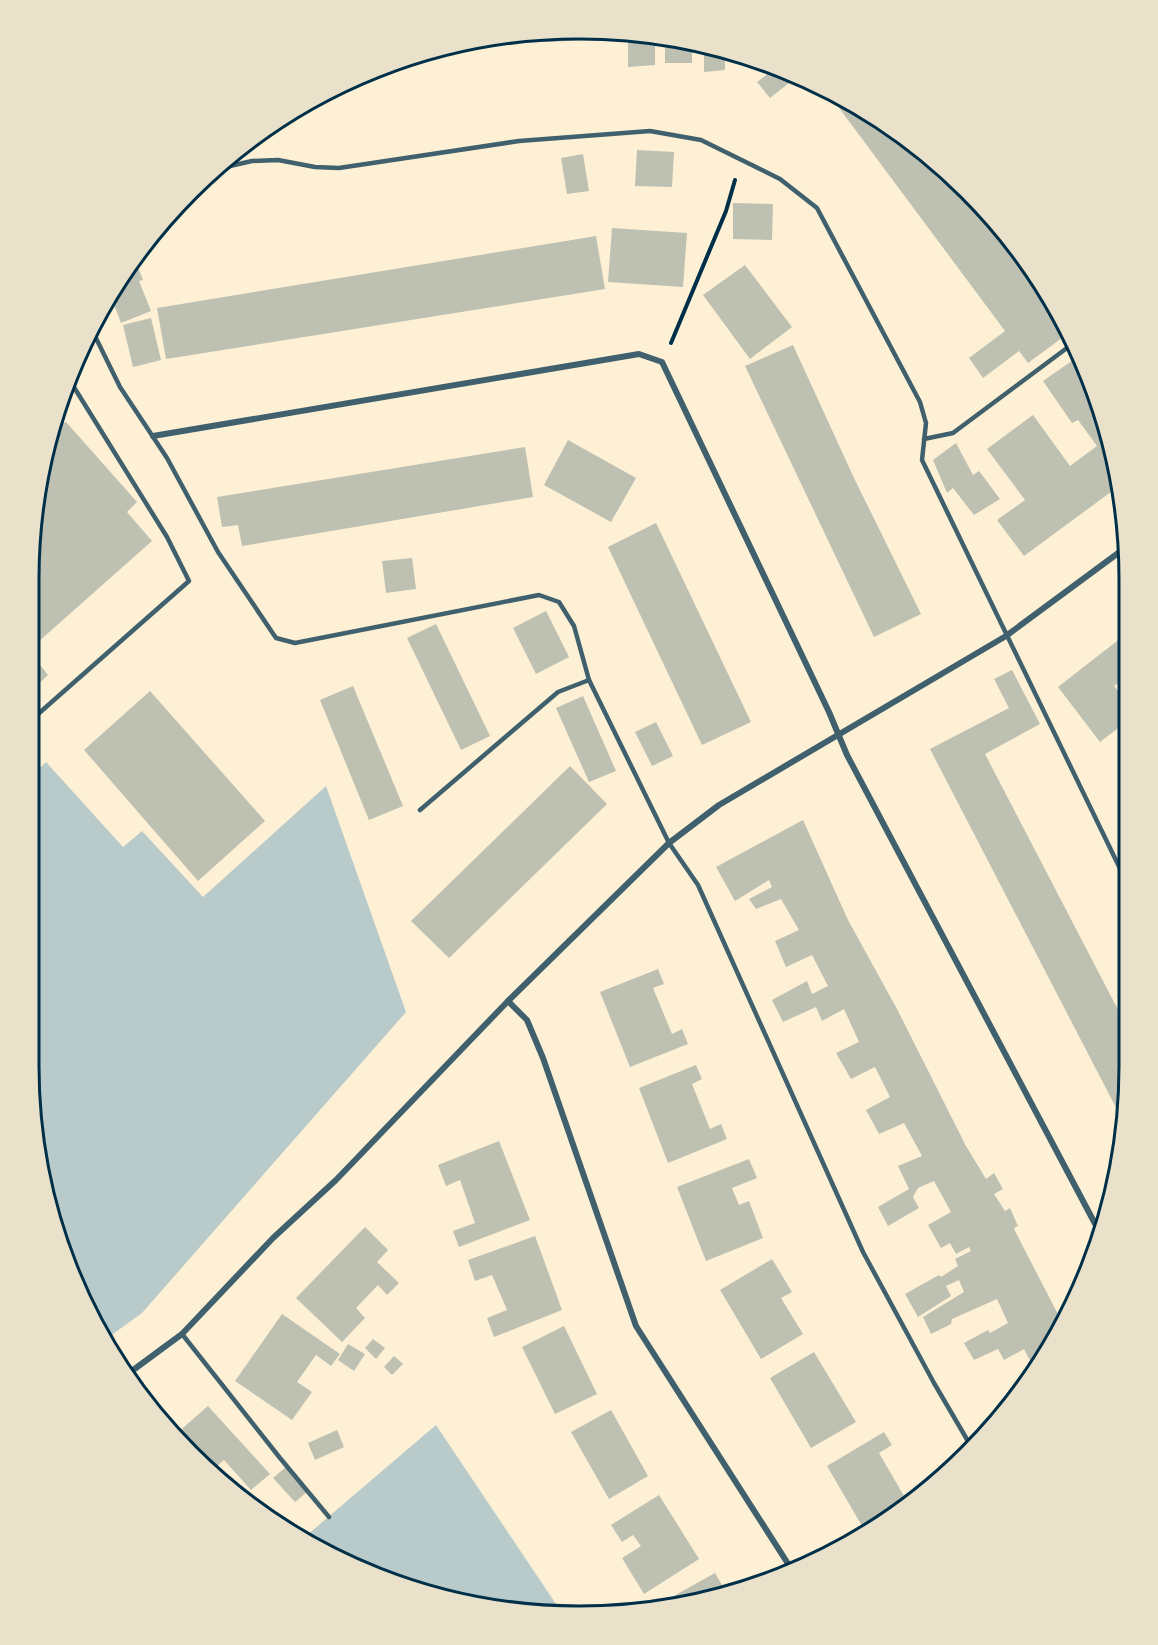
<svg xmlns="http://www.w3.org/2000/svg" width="1158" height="1645" viewBox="0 0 1158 1645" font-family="Karla,sans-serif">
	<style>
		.green { fill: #b9caca }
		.building { fill: #bec0b2 }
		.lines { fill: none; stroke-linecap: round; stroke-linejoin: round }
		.path { stroke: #003049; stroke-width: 4 }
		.service { stroke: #3f606c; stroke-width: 4.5 }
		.minor { stroke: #3f606c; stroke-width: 6 }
		.rim { fill: none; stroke: #003049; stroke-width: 3 }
	</style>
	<rect width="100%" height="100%" fill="#fdf0d5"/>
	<g class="green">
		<path d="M46,762l77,85 19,-16 61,66 123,-111 80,226 -264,301 -36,26 -59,-130 -18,-143v-288z"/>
		<path d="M436,1425l124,185 -53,2 -139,-38 -62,-38z"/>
	</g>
	<g class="building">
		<path d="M615,30l40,6v29l-27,2v-30l-76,5 -78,-1 33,-8z"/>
		<path d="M665,38l27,4v21h-27z"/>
		<path d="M704,44l21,5v21l-21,2z"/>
		<path d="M776,68l22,8 -28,22 -13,-16z"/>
		<path d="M822,85l92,57 50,47 106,143 -42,31 -9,-12 -36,27 -14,-20 36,-27z"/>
		<path d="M637,150l37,2 -2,35 -37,-1z"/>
		<path d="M583,154l6,37 -22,3 -6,-36z"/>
		<path d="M733,203l40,1 -1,36 -39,-1z"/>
		<path d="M612,228l75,5 -4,54 -75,-5z"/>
		<path d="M596,236l9,53 -439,70 -9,-51z"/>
		<path d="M136,262l7,18 -4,1 12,30 -30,12 -11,-29z"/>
		<path d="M745,265l47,62 -42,32 -47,-64z"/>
		<path d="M151,318l10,42 -28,7 -10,-42z"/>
		<path d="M793,345l61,133 67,136 -47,23 -129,-271z"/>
		<path d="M1079,356l40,130 -95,70 -27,-36 28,-20 -38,-51 46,-34 37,51 27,-20 -19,-26 -6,3 -29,-42z"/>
		<path d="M59,418l5,5 2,-1 71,80 -10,10 25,29 -123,109v-71l10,-108z"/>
		<path d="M568,440l68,38 -25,44 -67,-37z"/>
		<path d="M956,443l17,32 6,-4 21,28 -26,16 -21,-27 -6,5 -14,-33z"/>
		<path d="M525,447l8,50 -291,49 -4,-21 -16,2 -5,-30z"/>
		<path d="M656,523l95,199 -49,23 -94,-198z"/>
		<path d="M412,558l4,31 -30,4 -4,-32z"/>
		<path d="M546,611l23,46 -33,17 -23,-46z"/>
		<path d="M436,624l54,112 -29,14 -54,-112z"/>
		<path d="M1126,634v43l-12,9 12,15v21l-26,20 -42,-55z"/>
		<path d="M29,651l19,24 -19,18z"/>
		<path d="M1012,670l28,54 -55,30 143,275v73l-3,23 -195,-376 79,-41 -15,-29z"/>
		<path d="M353,686l50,120 -34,14 -49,-120z"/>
		<path d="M150,691l115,130 -67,60 -114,-131z"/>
		<path d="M583,696l33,75 -27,11 -33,-74z"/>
		<path d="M656,722l17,34 -21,10 -17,-34z"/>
		<path d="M570,766l37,38 -158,154 -38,-37z"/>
		<path d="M803,820l45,100 49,89 69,137 20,33 8,-6 9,16 -9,5 11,17 5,-3 8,18 -4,2 1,3 48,93 -28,46 -11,-21 -20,11 -6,-11 -24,11 -10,-17 24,-13 2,3 18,-10 -11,-24 -45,20 -1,5 -20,10 -8,-17 41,-25 -5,-12 -13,6 5,10 -33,21 -13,-23 34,-19 2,2 17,-11 -3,-7 16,-8 -2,-4 -13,7 -6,-11 -9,5 -13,-23 23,-13 -17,-31 -16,7 -5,9 6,11 -31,18 -10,-19 31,-18 -11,-23 24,-10 -18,-33 -25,11 -13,-24 24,-13 -15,-30 -24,12 -15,-26 23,-11 -15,-33 -22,12 -6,-14 -33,15 -11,-22 35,-19 5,13 16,-8 -16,-31 -26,12 -11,-26 24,-11 -18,-31 -25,10 -7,-10 23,-12 -3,-7 -34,21 -19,-34z"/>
		<path d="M658,969l6,15 -11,4 19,46 10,-5 6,15 -58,23 -30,-75z"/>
		<path d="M696,1065l6,14 -10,5 18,45 11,-5 6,15 -59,24 -29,-75z"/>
		<path d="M499,1141l31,79 -71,27 -6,-16 22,-8 -15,-43 -14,6 -8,-21z"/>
		<path d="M749,1159l8,19 -25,10 7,17 10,-4 14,37 -57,23 -29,-74z"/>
		<path d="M365,1227l23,23 -11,12 22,21 -12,12 -9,-10 -22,23 9,10 -23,24 -46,-44z"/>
		<path d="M535,1236l27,74 -68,27 -7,-19 20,-8 -15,-35 -17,6 -7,-21z"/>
		<path d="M772,1259l20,33 -11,6 22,36 -42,25 -41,-69z"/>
		<path d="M282,1314l58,40 -9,12 -15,-11 -19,27 15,10 -20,28 -57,-39z"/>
		<path d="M564,1326l33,68 -42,20 -33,-67z"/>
		<path d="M373,1339l12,9 -9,11 -11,-11z"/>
		<path d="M348,1344l17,10 -11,17 -16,-11z"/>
		<path d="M814,1352l42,70 -45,26 -41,-70z"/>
		<path d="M394,1356l9,8 -11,11 -8,-8z"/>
		<path d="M208,1406l62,68 -19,16 -27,-30 -14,12 -34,-38z"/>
		<path d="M611,1410l37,66 -39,23 -38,-67z"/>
		<path d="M337,1430l7,17 -29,13 -7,-17z"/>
		<path d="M884,1432l8,13 -13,8 25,43 14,-8 3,6 -56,37 -38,-65z"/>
		<path d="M286,1467l21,25 -12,10 -22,-24z"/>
		<path d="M659,1495l40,64 -55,35 -22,-36 19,-12 -8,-11 -11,7 -11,-17z"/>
		<path d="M715,1573l11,19 -40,14h-9l-5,-9z"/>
	</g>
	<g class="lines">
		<path class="path" d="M671,343l55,-132 9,-31"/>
		<g class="service">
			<path d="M201,183l29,-17 22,-5 26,-1 37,7 24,1 180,-27 131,-10 51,9 79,39 37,29 103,194 6,21 -4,37 205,423"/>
			<path d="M92,330l28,57 47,71 51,94 58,86 19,5 244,-48 20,7 15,24 15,54"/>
			<path d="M924,439l29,-6 122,-91"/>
			<path d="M29,722l160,-141 -22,-44 -95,-153"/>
			<path d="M420,810l138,-118 31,-12 80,163 29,42 165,367 71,131 38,65"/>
			<path d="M182,1334l98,124 49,59"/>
		</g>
		<g class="minor">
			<path d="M153,436l486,-82 23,8 167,350 18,43 254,480"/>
			<path d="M508,1001l19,19 16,38 93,268 156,244"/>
			<path d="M125,1376l57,-42 91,-96 63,-58 172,-179 161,-158 50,-38 287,-169 119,-88"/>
		</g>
	</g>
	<path d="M0 0H1158V1645H0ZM579 39H579A540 540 0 0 1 1119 579V1066A540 540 0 0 1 579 1606H579A540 540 0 0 1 39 1066V579A540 540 0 0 1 579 39Z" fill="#e9e1ca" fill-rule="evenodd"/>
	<path class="rim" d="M579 39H579A540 540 0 0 1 1119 579V1066A540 540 0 0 1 579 1606H579A540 540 0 0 1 39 1066V579A540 540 0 0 1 579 39Z"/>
</svg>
